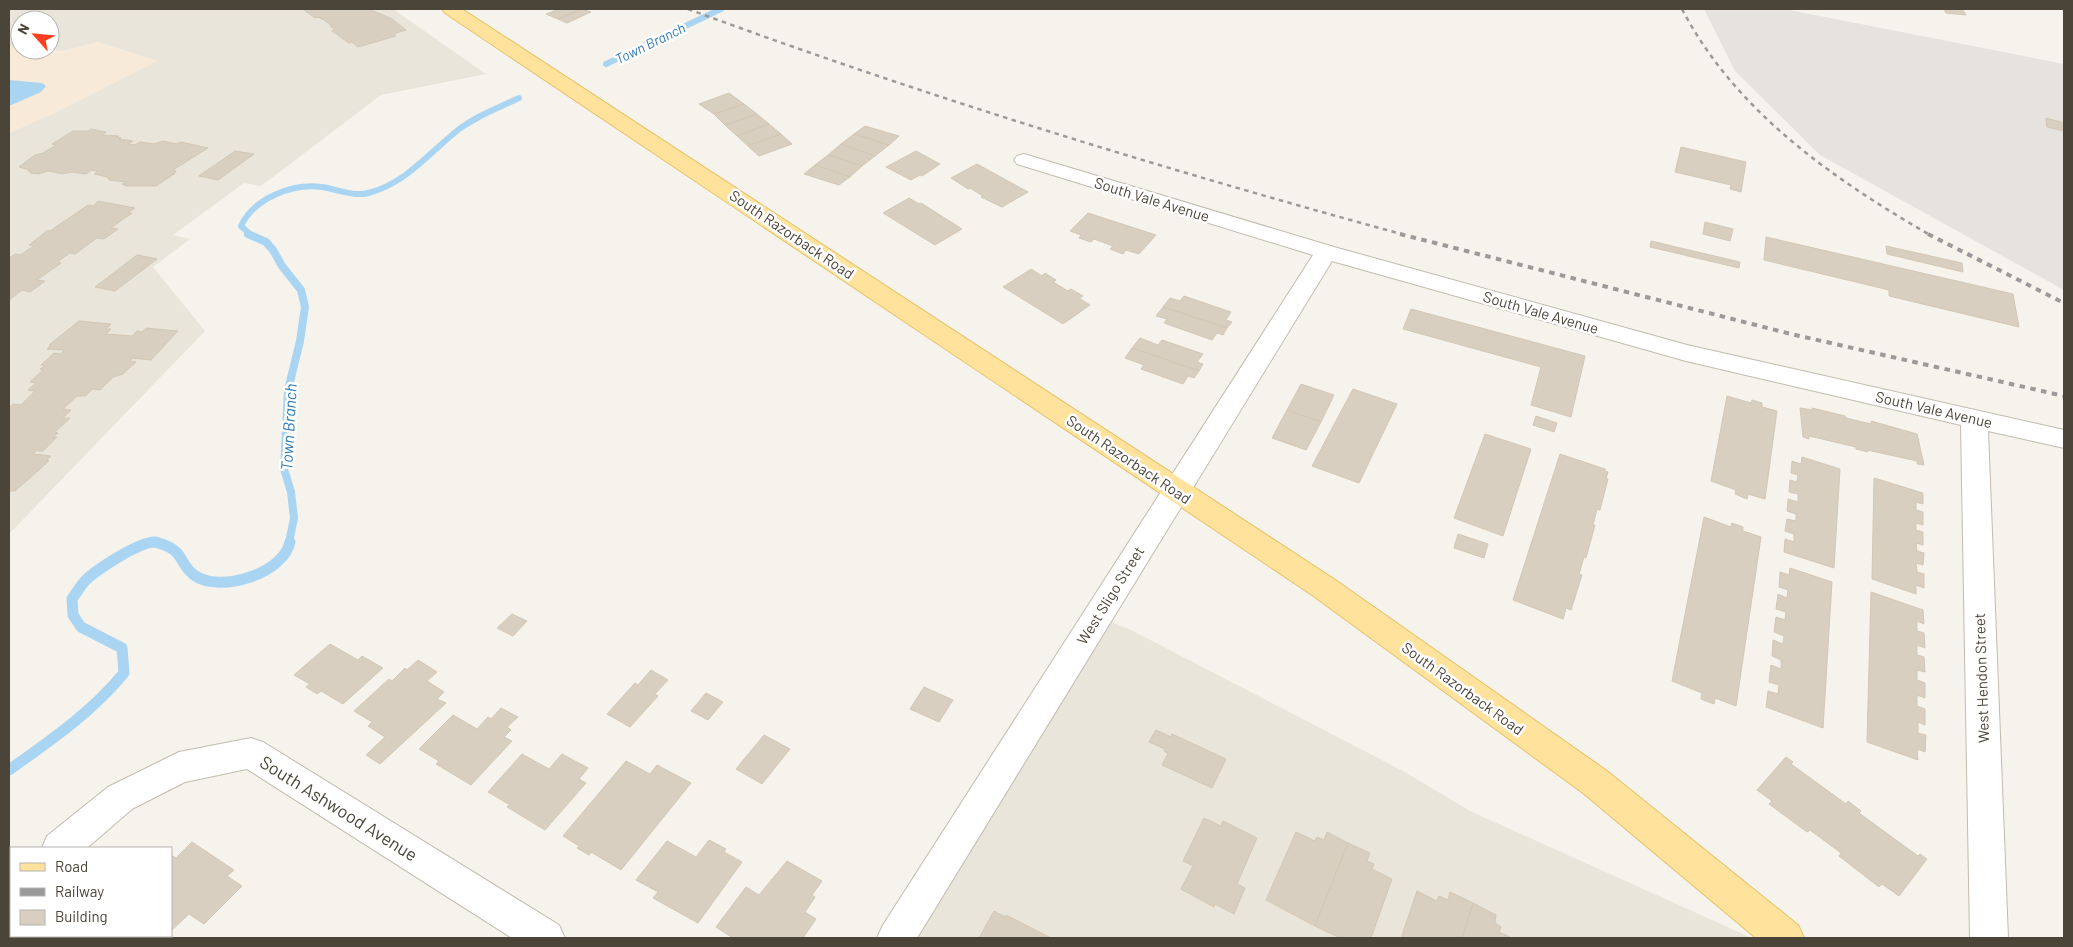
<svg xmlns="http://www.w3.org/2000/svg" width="2073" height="947" viewBox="0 0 2073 947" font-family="Barlow,sans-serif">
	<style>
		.residential { fill: #eae5da }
		.commercial { fill: #f7ead8 }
		.industrial { fill: #e6e2dd }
		.water { fill: #a9d4f2 }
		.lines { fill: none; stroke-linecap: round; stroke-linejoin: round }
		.stream-far2 { stroke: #a9d4f2; stroke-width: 6 }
		.stream-far1 { stroke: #a9d4f2; stroke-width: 8 }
		.stream { stroke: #a9d4f2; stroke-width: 11 }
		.building { fill: #d8cfc1; stroke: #d3c7b4 }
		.minor-casing { stroke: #c2bbae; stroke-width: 2 }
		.major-casing { stroke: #e6c16a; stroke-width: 2 }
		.minor { fill: #fff; fill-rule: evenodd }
		.major { fill: #ffe39c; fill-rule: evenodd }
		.rail-far1 { stroke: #9a9a9a; stroke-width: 2.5; stroke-dasharray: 4.5 4.5; stroke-linecap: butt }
		.rail { stroke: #9a9a9a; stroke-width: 4; stroke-dasharray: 5.5 5.5; stroke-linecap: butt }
		.labels { text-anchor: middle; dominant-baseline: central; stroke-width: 5; stroke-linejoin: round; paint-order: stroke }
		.far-water-label { font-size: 14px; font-style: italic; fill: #2e7ab2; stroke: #fff }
		.street-label { font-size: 15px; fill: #4b4439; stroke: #fff }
		.water-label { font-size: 16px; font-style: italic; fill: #2e7ab2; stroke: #fff }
		.near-street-label { font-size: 18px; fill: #4b4439; stroke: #fff }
	</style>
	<rect width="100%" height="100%" fill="#f6f3ec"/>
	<g class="residential">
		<path d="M9,9h384l93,65 -105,21 -120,91 -17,-3 -71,52 17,4 -37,28 52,64 -196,203v-401l41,-18 107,-54 -59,-19 -36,9 -17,-1h5v-30h-30v28l-11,-1z"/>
		<path d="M1097,616l34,14 272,141 67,40 282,127h-856z"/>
	</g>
	<path class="commercial" d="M98,42l60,19 -108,54 -41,18v-86l11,1v2l42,1z"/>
	<path class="industrial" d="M1704,9h80l280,55v226l-244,-135 -85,-84z"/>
	<path class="water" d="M9,80l33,3 4,3 -5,6 -32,14z"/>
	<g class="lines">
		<g class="stream-far2">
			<path d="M606,64l115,-55"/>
			<path d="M251,235l-10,-9c13,-28 52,-43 81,-39 14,2 32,10 46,6 37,-9 61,-40 90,-63 18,-14 40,-22 61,-32"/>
		</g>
		<g class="stream-far1">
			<path d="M248,234l18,8 7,8 9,16 19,24 4,17 -5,34 -12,49 -4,79 7,23 3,26 -5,25"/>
			<path d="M153,543h4"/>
		</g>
		<path class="stream" d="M9,770c42,-30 82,-57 115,-97l-2,-25 -41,-21 -8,-12 -1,-16c5,-7 10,-16 16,-21 13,-11 51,-36 67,-36 3,0 5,2 7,2 23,8 17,20 32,31 26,19 90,-2 96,-33"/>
	</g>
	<g class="building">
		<path d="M306,9h63l23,10 14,11 -13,4 3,2 -38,11 -6,-5 -3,1 -17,-12 3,-1 -5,-4h2l-8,-6 -6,-3 -3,1 -11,-8z"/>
		<path d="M559,9h23l-24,10 -12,-5z"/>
		<path d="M582,9l9,3 -24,11 -9,-4z"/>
		<path d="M1944,9h18l4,6 -20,-2z"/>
		<path d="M729,93l15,11 -30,10 -15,-10z"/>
		<path d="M744,104l13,10 -32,11 -11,-11z"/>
		<path d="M757,114l12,10 -32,12 -12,-11z"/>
		<path d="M2046,118l18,5v8l-17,-4z"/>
		<path d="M769,124l12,10 -33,12 -11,-10z"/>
		<path d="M865,126l34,10 -10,9 -35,-11z"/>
		<path d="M91,129l15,3 -4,3 17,1 -2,1 4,1 -2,1 14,2 -5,3 7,1 5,-3 14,2 9,-3 14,3 4,-2 27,6 -35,22 3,1 -2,3 -18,12h-30l-4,-2 4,-2 -17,-2 2,-1 -4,-1 1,-1 -14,-3 4,-3 -7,-1 -5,4 -14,-2 -9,2 -15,-3 -10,3 -8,-1 2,-1 -4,-1 2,-1 -11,-3 16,-12 8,-2 13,-8 -4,-1 21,-13h15z"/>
		<path d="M781,134l11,10 -33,12 -11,-10z"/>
		<path d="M854,134l35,11 -14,11 -34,-12z"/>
		<path d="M841,144l34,12 -13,10 -34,-11z"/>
		<path d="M1681,147l65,15 -5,30 -11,-3 1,-4 -56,-13z"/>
		<path d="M235,151l19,3 -36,26 -19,-4z"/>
		<path d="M916,151l24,13 -18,12 -2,-1 -9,5 -25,-13z"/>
		<path d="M828,155l34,11 -12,11 -35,-12z"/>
		<path d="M977,164l51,28 -26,15 -21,-10 2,-1 -13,-8 -2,1 -17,-11z"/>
		<path d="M815,165l35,12 -11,8 -35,-11z"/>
		<path d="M909,198l10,6 2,-1 41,26 -27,16 -52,-32z"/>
		<path d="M98,201l37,7 -7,5h4l-21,15 7,1 -14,10 -7,-1 -22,16 -5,-1 -13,9 4,1 -24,17 8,1 -15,11 -8,-2 -13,10v-42l6,-4 5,1 14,-9 -5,-1 19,-15 2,1 38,-26 5,1z"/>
		<path d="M1088,213l68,22 -17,19 -13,-4 -3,4 -13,-5 3,-3 -19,-7 -3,3 -12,-4 2,-3 -11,-4z"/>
		<path d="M1705,222l28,7 -3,12 -27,-7z"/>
		<path d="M1766,237l247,57 6,33 -130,-31v-6l-125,-30z"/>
		<path d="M1651,241l89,21 -1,6 -89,-21z"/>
		<path d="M1886,246l76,17 1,9 -76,-18z"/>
		<path d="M137,255l20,4 -42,32 -20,-4z"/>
		<path d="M1031,269l11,7 3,-3 11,7 -3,2 15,9 3,-2 12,7 -4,2 11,7 -27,19 -60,-37z"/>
		<path d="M1184,296l47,16 -5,8 6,2 -5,6 -64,-21 7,-9 10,3z"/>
		<path d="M1163,307l64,21 -4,7 -6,-2 -5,7 -48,-17 3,-4 -11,-3z"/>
		<path d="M1411,309l174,47 -14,61 -40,-12 10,-38 -138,-38z"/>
		<path d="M79,321l32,3 -5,5h5l-5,5 26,2 5,-5 5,1 4,-4 32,3 -27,29 -18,-2 -3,3 6,1 -13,12 -10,3 -13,13 -7,-1 -8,7h-8l-14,13 8,1 -8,8h7l-15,14 3,1 -5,4h4l-14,14h-7l-3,3 18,2 -4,4 2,1 -34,30h-6v-83l4,-4 8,1 14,-14 -7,-1 8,-7 -6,-1 13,-12 -3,-1 5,-3 -4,-1 13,-12 7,1 3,-4 -17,-1 4,-4h-2z"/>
		<path d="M1140,338l18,7 4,-5 41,14 -6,8 6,2 -4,7 -67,-23z"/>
		<path d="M1132,348l67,23 -5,7 -6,-2 -5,8 -42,-15 3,-4 -19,-7z"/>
		<path d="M1301,384l33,11 -13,27 -34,-12z"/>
		<path d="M1353,389l44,15 -38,79 -47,-17z"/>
		<path d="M1727,396l24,7 1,-3 10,3v4l15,4 -12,88 -17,-5 -1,5 -12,-5 1,-4 -25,-9z"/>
		<path d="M1800,408l13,2 -1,-2 33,8 1,2 25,6v-3l46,13 7,31 -7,-1v-3l-50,-11 1,2 -12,-3v-2l-47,-11v3l-6,-2z"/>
		<path d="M1287,410l34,12 -15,28 -34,-12z"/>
		<path d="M1536,416l21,7 -3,9 -21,-7z"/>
		<path d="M1485,434l46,15 -28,87 -49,-18z"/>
		<path d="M1560,454l45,15v2l3,1 -2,6 2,1 -8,31 -3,-1 -4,16h2l-9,33 -2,-1 -5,17 3,1 -11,35 -5,-2 -3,11 -50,-19z"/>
		<path d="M1802,457l38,12 -6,99 -50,-16 1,-13 9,3v-8l-9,-3 2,-12 9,2v-7l-9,-3 1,-12 10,3v-8l-9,-2 1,-12 7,2 1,-7 -7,-2 1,-12 9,3z"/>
		<path d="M1874,478l49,15v11l-7,-2v8l7,2v13l-7,-2v7l7,2v13l-7,-2 1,8 7,2 -1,12 -7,-2 1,9 7,2v14l-8,-3v9l-44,-15z"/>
		<path d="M1704,517l27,10 1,-4 11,4v4l18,6 -25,169 -21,-8 -1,6 -13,-5 1,-6 -30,-12z"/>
		<path d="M1458,534l30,10 -4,14 -30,-10z"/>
		<path d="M1790,568l42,14 -9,146 -57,-21 2,-16 10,3 1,-9 -10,-3 2,-17 10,4v-9l-9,-4 1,-16 10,4 1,-8 -10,-4 2,-15 9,3 1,-8 -10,-3 2,-15 9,4 1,-8 -9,-3 1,-15 9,3z"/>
		<path d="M1871,592l52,18 1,14 -7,-3v10l7,2 1,15 -8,-3v10l7,2 1,15 -8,-2v10l8,3v15l-8,-3v11l8,3v16l-7,-3v11l8,2 -1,17 -8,-3 1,11 -51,-18z"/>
		<path d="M512,614l15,7 -14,15 -16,-8z"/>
		<path d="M330,644l28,16 4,-4 21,12 -40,36 -22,-13 -4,3 -11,-7 4,-3 -16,-9z"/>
		<path d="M418,660l19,12 -10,9 17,11 -7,7 9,4 -66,61 -14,-9 19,-18 -17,-11 4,-4 -18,-11 35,-32 3,2 13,-13 2,2z"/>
		<path d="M651,670l17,10 -13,14 3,2 -28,31 -23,-13 28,-31 3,2z"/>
		<path d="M924,687l29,13 -14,22 -29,-13z"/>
		<path d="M706,693l17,9 -15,18 -17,-9z"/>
		<path d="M501,708l17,9 -11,10 4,3 -7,7 8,4 -41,44 -35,-21 3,-3 -20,-12 34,-34 24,14 11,-12 3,2z"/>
		<path d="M1156,730l15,7 1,-3 54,25 -14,29 -50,-23 6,-12 -4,-2 1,-2 -16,-7z"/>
		<path d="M764,735l26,14 -28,35 -26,-15z"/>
		<path d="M522,754l27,15 13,-15 26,14 -9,11 7,4 -41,47 -38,-23 3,-2 -22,-13z"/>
		<path d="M1786,757l7,5 -2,2 55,40 2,-3 13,10 -2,2 59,43 2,-2 7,5 -28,37 -17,-12 -3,3 -40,-31 2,-3 -31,-23 -3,2 -38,-28 3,-3 -15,-11z"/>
		<path d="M626,761l24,13 7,-9 34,18 -70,87 -30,-18 -2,3 -12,-7 2,-2 -16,-10z"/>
		<path d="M1204,818l17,8 2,-5 34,17 -20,46 8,4 -11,26 -19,-10 -1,3 -33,-18 12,-23 -10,-5z"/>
		<path d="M1296,832l19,9 2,-4 7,3 3,-8 21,11 -33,83 -49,-26z"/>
		<path d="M709,840l17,9 -2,3 18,10 -44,61 -45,-25 5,-6 -22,-12 31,-39 29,16z"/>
		<path d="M192,842l42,28 -7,6 15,10 -38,38 -15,-10 -18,17v-76l5,3z"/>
		<path d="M1348,843l22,10 -3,8 7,3 -2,5 20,10 -21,59h-31l-25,-12z"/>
		<path d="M787,861l35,20 -10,14 3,2 -10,15 11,7 -13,19h-70l-17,-11 30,-40 13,8z"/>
		<path d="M1417,891l20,10 2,-5 9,4 2,-8 23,11 -11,35h-61z"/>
		<path d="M1473,903l23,12 -1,8 6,4 -2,5 13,6h-50z"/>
		<path d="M994,911l11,6 1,-2 45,23h-72z"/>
		<path d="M106,936h47l-2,2h-48z"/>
	</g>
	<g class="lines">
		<defs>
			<g id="minor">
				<path d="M1024,154l310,93 353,98 377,85v18l-76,-17 20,507h-38l-9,-513 -275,-64 -354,-100 -415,677h-40l6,-13 430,-670 -296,-91 -3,-4 3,-4z"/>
				<path d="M251,738l12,4 296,183 6,13h-53l-265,-169 -62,13 -53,27 -45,39h-45l5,-12 61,-49 71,-35z"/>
				<path d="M11,871v37l-2,1v-37z"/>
			</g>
			<path id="major" d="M442,9h20l872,570 273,192 191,154 6,13h-48l-173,-145 -271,-198 -867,-582z"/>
		</defs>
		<use href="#minor" class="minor-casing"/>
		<use href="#major" class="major-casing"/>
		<use href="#minor" class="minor"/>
		<use href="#major" class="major"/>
		<g class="rail-far1">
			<path d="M688,9c236,87 475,160 717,226"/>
			<path d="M1682,9c53,102 151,170 248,226"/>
		</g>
		<g class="rail">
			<path d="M1400,234l391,100 273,62"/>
			<path d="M1928,234l136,69"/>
		</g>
	</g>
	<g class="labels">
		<g class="far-water-label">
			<text transform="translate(650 43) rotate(-26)">Town Branch</text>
		</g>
		<g class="street-label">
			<text transform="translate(1152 199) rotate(17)">South Vale Avenue</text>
			<text transform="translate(792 234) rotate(34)">South Razorback Road</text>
			<text transform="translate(1541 312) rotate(16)">South Vale Avenue</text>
			<text transform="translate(1934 409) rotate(13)">South Vale Avenue</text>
			<text transform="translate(1129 459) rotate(34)">South Razorback Road</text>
			<text transform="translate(1110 595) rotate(-58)">West Sligo Street</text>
			<text transform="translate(1981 678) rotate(-92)">West Hendon Street</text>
			<text transform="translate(1463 688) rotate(36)">South Razorback Road</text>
		</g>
		<g class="water-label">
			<text transform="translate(288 427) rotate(-87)">Town Branch</text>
		</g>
		<g class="near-street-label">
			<text transform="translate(339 808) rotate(32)">South Ashwood Avenue</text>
		</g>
	</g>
	<rect width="2073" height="947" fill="none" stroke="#4b4439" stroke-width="20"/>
	<rect x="10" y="847" width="162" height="90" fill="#ffffff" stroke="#b7b4b0"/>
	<rect x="20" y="863" width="25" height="8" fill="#ffe39c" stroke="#b7b4b0"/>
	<text x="55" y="872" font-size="15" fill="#4b4439">Road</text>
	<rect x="20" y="888" width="25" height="8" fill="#9a9a9a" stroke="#b7b4b0"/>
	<text x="55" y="897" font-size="15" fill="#4b4439">Railway</text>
	<rect x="20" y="910" width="25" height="15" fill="#d8cfc1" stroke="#b7b4b0"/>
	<text x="55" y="922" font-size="15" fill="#4b4439">Building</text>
	<g transform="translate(35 35) rotate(297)"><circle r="24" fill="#ffffff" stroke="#b7b4b0"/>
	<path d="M0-4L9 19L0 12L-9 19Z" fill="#fc3f1d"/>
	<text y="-8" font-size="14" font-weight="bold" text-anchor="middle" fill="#4b4439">N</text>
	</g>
</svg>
